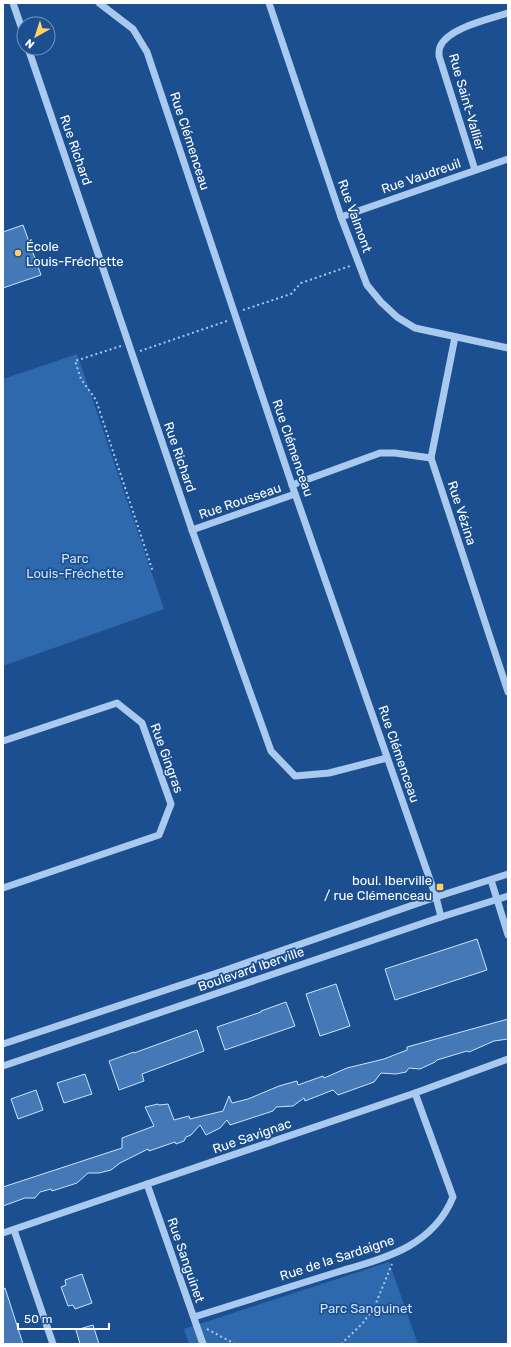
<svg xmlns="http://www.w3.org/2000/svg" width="511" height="1347" viewBox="0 0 511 1347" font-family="Rubik,sans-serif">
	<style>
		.green { fill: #2e69ad }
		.building { fill: #4478b7; stroke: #cfe3fa }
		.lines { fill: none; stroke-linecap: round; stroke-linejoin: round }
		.path { stroke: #a9c9ee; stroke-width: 2; stroke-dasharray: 2 3; stroke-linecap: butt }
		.minor { stroke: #a9c9ee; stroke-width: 7 }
		.poi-dot { fill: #ffd166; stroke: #1b4f8f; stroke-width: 1.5 }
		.labels { text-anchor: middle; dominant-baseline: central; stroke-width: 3.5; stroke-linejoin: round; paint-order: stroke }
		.street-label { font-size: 13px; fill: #fff; stroke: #1b4f8f }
		.poi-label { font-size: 13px; fill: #fff; stroke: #1b4f8f; text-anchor: start }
		.park-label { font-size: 13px; fill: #cfe3fa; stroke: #1b4f8f }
	</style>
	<rect width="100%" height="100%" fill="#1b4f8f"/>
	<g class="green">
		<path d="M77,354l87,255 -161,57v-287z"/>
		<path d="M389,1262l29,82h-229l-5,-15z"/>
	</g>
	<g class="building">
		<path d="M23,225l18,50 -38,13v-56z"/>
		<path d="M477,939l10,31 -92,30 -10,-31z"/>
		<path d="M336,984l14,42 -30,10 -14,-42z"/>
		<path d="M286,1002l9,24 -70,24 -8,-23 44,-15v-1z"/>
		<path d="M508,1019v20l-14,2 -25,11 -2,-1 -30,9 -2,2 -15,7 -11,-1 -3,4 -10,2 -15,-1 -7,9 -36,13 -5,-5 -28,11 -1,-3 -11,8 -17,1 -3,4 -43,14 -3,-5 -7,8 -14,7 -6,-10 -9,10 -5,2 -2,4 -8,3 -1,-2 -26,9 -1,-2 -28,14 -9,7 -12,3h-11l-11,10 -25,8 -1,-2 -11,3 -5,6h-10l-22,8v-19l119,-39v-10l32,-12 -9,-19 13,-3 1,1 9,-1 6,16 15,-4 1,3 33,-8 6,-15 3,7 16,-4 31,-13 18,-5 1,4 25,-9 1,2 23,-10 37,-9 23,-9v-3z"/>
		<path d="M197,1030l7,21 -62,23 2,7 -25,9 -10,-29 25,-9v1z"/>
		<path d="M85,1074l7,20 -28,9 -7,-20z"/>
		<path d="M36,1090l7,20 -25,9 -7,-20z"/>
		<path d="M82,1274l10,29 -17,6 -2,-4 -5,1 -7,-19 5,-2 -1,-5z"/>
		<path d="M5,1288l18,56h-20v-55z"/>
		<path d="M93,1325l6,19h-19l-4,-14z"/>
	</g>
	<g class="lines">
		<g class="path">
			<path d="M243,310l48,-16 10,-11 49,-17"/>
			<path d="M121,346l-46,15 6,18 15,21 57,172"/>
			<path d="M140,351l87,-30"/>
			<path d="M207,1329l28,15"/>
			<path d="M341,1344l21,-20 12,-16 18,-44"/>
		</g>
		<g class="minor">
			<path d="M13,3l11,32"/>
			<path d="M99,3l34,26 14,23 145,433 144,412 5,20"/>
			<path d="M269,3l72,214 26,68 14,17 16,15 18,11 93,20"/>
			<path d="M28,48l164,482 79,221 24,25 34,-3 58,-15"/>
			<path d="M475,170l-36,-114c0,-3 0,-7 1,-9 7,-19 50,-28 68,-34"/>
			<path d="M341,217l167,-58"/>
			<path d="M455,337l-24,121 77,234"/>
			<path d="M292,485l88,-32h15l36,5"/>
			<path d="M192,530l103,-36"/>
			<path d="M3,741l114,-38 25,20 29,81 -12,31 -156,53"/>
			<path d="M491,880l17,55"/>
			<path d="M3,1044l220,-73 213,-74 72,-23"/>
			<path d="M3,1066l438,-149 67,-21"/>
			<path d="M147,1184l56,160"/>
			<path d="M14,1230l39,114"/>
			<path d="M3,1233l412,-140 93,-34"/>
			<path d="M194,1317l150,-47c44,-12 90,-26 109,-73l-38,-104"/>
		</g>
	</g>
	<g class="poi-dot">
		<circle cx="18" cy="253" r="4"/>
		<rect x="436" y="883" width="8" height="8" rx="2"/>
	</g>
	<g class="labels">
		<g class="street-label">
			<text transform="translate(467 102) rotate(74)">Rue Saint-Vallier</text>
			<text transform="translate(190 141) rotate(72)">Rue Clémenceau</text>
			<text transform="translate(76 150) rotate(71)">Rue Richard</text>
			<text transform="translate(421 176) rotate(-19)">Rue Vaudreuil</text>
			<text transform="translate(355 216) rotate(70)">Rue Valmont</text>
			<text transform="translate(293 448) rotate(71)">Rue Clémenceau</text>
			<text transform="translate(180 457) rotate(71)">Rue Richard</text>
			<text transform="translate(240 501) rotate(-19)">Rue Rousseau</text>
			<text transform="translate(462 513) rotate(72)">Rue Vézina</text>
			<text transform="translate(399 754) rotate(71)">Rue Clémenceau</text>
			<text transform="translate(167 758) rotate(70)">Rue Gingras</text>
			<text transform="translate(251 969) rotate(-19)">Boulevard Iberville</text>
			<text transform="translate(252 1136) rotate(-19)">Rue Savignac</text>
			<text transform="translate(337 1258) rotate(-18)">Rue de la Sardaigne</text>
			<text transform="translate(186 1260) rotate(71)">Rue Sanguinet</text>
		</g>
		<g class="poi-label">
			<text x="26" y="246">École<tspan x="26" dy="15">Louis-Fréchette</tspan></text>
			<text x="432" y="880" text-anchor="end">boul. Iberville<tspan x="432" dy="15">/ rue Clémenceau</tspan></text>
		</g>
		<g class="park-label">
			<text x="75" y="558">Parc<tspan x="75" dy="15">Louis-Fréchette</tspan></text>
			<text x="366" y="1308">Parc Sanguinet</text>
		</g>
	</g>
	<rect width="511" height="1347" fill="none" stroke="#ffffff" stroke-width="8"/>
	<g transform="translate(36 36) rotate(219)"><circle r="19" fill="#1b4f8f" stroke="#7695bc"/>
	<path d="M0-3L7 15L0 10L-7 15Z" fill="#ffd166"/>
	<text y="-6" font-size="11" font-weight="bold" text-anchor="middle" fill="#ffffff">N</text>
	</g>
	<path d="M18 1323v6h91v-6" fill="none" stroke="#ffffff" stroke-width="2"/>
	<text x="24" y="1323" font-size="12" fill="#ffffff" stroke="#1b4f8f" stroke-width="3" paint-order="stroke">50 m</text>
</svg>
